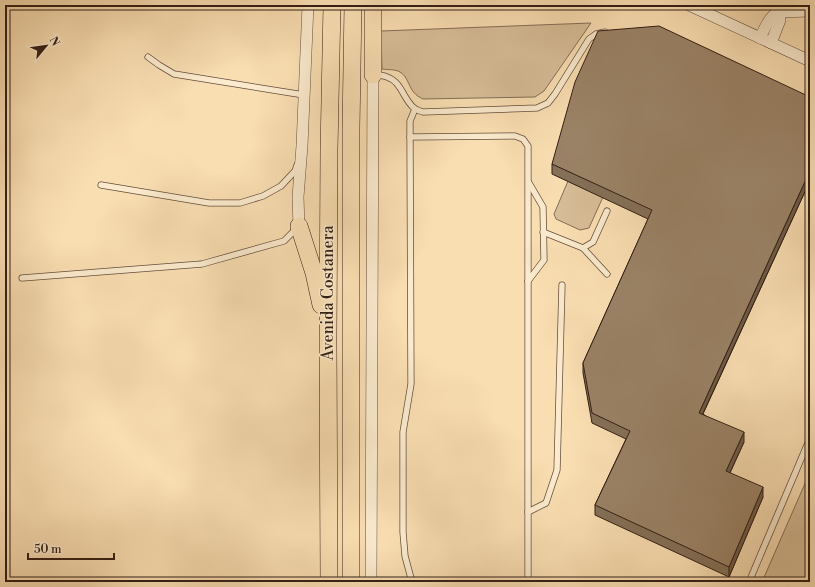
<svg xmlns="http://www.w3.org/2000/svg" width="815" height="587" viewBox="0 0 815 587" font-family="'Libre Bodoni',serif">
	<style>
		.green { fill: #d7bd97; stroke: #856e56 }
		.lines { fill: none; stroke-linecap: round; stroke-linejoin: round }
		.lane-casing { stroke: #644e3c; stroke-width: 7 }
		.street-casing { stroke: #644e3c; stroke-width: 12 }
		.primary-casing { stroke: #331e14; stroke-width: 18 }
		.lane { stroke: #fbeacd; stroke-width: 5.5 }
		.street { stroke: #fbeacd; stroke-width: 11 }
		.primary { stroke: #f9deb2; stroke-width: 17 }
		.wall { fill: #847058; stroke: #331e14 }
		.shaded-wall { fill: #6c5b47; stroke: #331e14 }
		.building { fill: #9a8266; stroke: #331e14 }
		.labels { text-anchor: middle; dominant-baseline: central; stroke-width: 3; stroke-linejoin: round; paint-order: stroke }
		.street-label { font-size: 16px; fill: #331e14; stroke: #fbeacd }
	</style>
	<rect width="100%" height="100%" fill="#f9deb2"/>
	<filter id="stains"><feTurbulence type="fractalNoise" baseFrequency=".005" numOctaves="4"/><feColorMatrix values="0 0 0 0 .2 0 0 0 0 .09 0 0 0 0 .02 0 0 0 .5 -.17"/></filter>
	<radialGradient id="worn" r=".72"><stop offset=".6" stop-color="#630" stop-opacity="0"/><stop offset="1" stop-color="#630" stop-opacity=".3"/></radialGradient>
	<g class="green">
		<path d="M591,23l-47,68 -9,6 -112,2c-16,-7 -12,-20 -23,-27 -5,-3 -12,-2 -18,-3l-1,-38z"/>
		<path d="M568,181l35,16 -14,31 -9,2 -24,-11 -2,-5z"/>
		<path d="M810,472v110h-48z"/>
	</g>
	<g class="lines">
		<defs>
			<g id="lane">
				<path d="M148,57l11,8 15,9 130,21"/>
				<path d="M374,75c4,0 9,0 13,2 15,5 16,22 27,31 2,2 6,3 9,4l114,-4 11,-5 7,-9 34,-55 7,-5 9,-2"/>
				<path d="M410,137l105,-1 8,3 5,7v436"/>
				<path d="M101,185l108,18h31l23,-7 18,-10 14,-15 2,-6"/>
				<path d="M543,232l40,16 24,26"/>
				<path d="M583,248l10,-6 14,-31"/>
				<path d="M22,278l180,-14 82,-23 13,-13"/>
				<path d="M528,281l16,-21 -1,-53 -14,-24"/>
				<path d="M528,512l18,-9 11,-33 5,-185"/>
				<path d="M412,582l-7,-26 -2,-24v-100l8,-48 -1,-247v-16l5,-12"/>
				<path d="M749,582l61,-144"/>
			</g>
			<g id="street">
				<path d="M689,5l121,56"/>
				<path d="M778,12l32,-1"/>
				<path d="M760,38c5,-10 9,-21 18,-26"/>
				<path d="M771,43l9,-23 -2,-15"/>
				<path d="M299,226l-1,-29 4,-51 6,-141"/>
				<path d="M371,582l2,-507"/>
			</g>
			<g id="primary">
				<path d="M373,75v-70"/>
				<path d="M299,226l15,47 7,32"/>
				<path d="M329,582l-1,-241 1,-191 3,-145"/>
				<path d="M351,582v-454l2,-123"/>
			</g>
		</defs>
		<use href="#lane" class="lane-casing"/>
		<use href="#street" class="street-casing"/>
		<use href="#primary" class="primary-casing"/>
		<use href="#lane" class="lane"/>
		<use href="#street" class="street"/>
		<use href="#primary" class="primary"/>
	</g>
	<path class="wall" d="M810,97v89l-2,-1 -105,229 41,28 -14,31 33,24 -34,80 -134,-62v-10l31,-66 -34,-16 -9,-50v-10l65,-144 -96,-45v-10z"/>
	<g class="shaded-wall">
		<path d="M808,175v10l-109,237v-9z"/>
		<path d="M744,432v10l-18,39v-10z"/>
		<path d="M763,487v10l-34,80v-10z"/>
	</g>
	<path class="building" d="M659,26l151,71v79l-2,-1 -109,238 45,19 -18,39 37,16 -34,80 -134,-62 35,-74 -38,-18 -9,-50 69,-153 -100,-46 23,-82 23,-51z"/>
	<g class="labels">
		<g class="street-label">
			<text transform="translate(328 293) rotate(-90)">Avenida Costanera</text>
		</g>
	</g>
	<rect width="815" height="587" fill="none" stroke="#f9deb2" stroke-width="20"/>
	<rect x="6" y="6" width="803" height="575" fill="none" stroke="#331e14" stroke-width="2"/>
	<rect x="10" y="10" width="795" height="567" fill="none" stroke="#331e14"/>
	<g transform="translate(46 46) rotate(61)" stroke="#fbeacd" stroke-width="3" paint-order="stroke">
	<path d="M0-3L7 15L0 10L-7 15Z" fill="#331e14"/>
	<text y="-6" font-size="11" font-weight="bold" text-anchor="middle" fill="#331e14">N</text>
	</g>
	<path d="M28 553v6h86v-6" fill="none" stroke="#331e14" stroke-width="2"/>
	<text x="34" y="553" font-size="12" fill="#331e14" stroke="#fbeacd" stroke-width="3" paint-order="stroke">50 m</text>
	<rect width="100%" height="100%" filter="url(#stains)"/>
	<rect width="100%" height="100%" fill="url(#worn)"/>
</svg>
